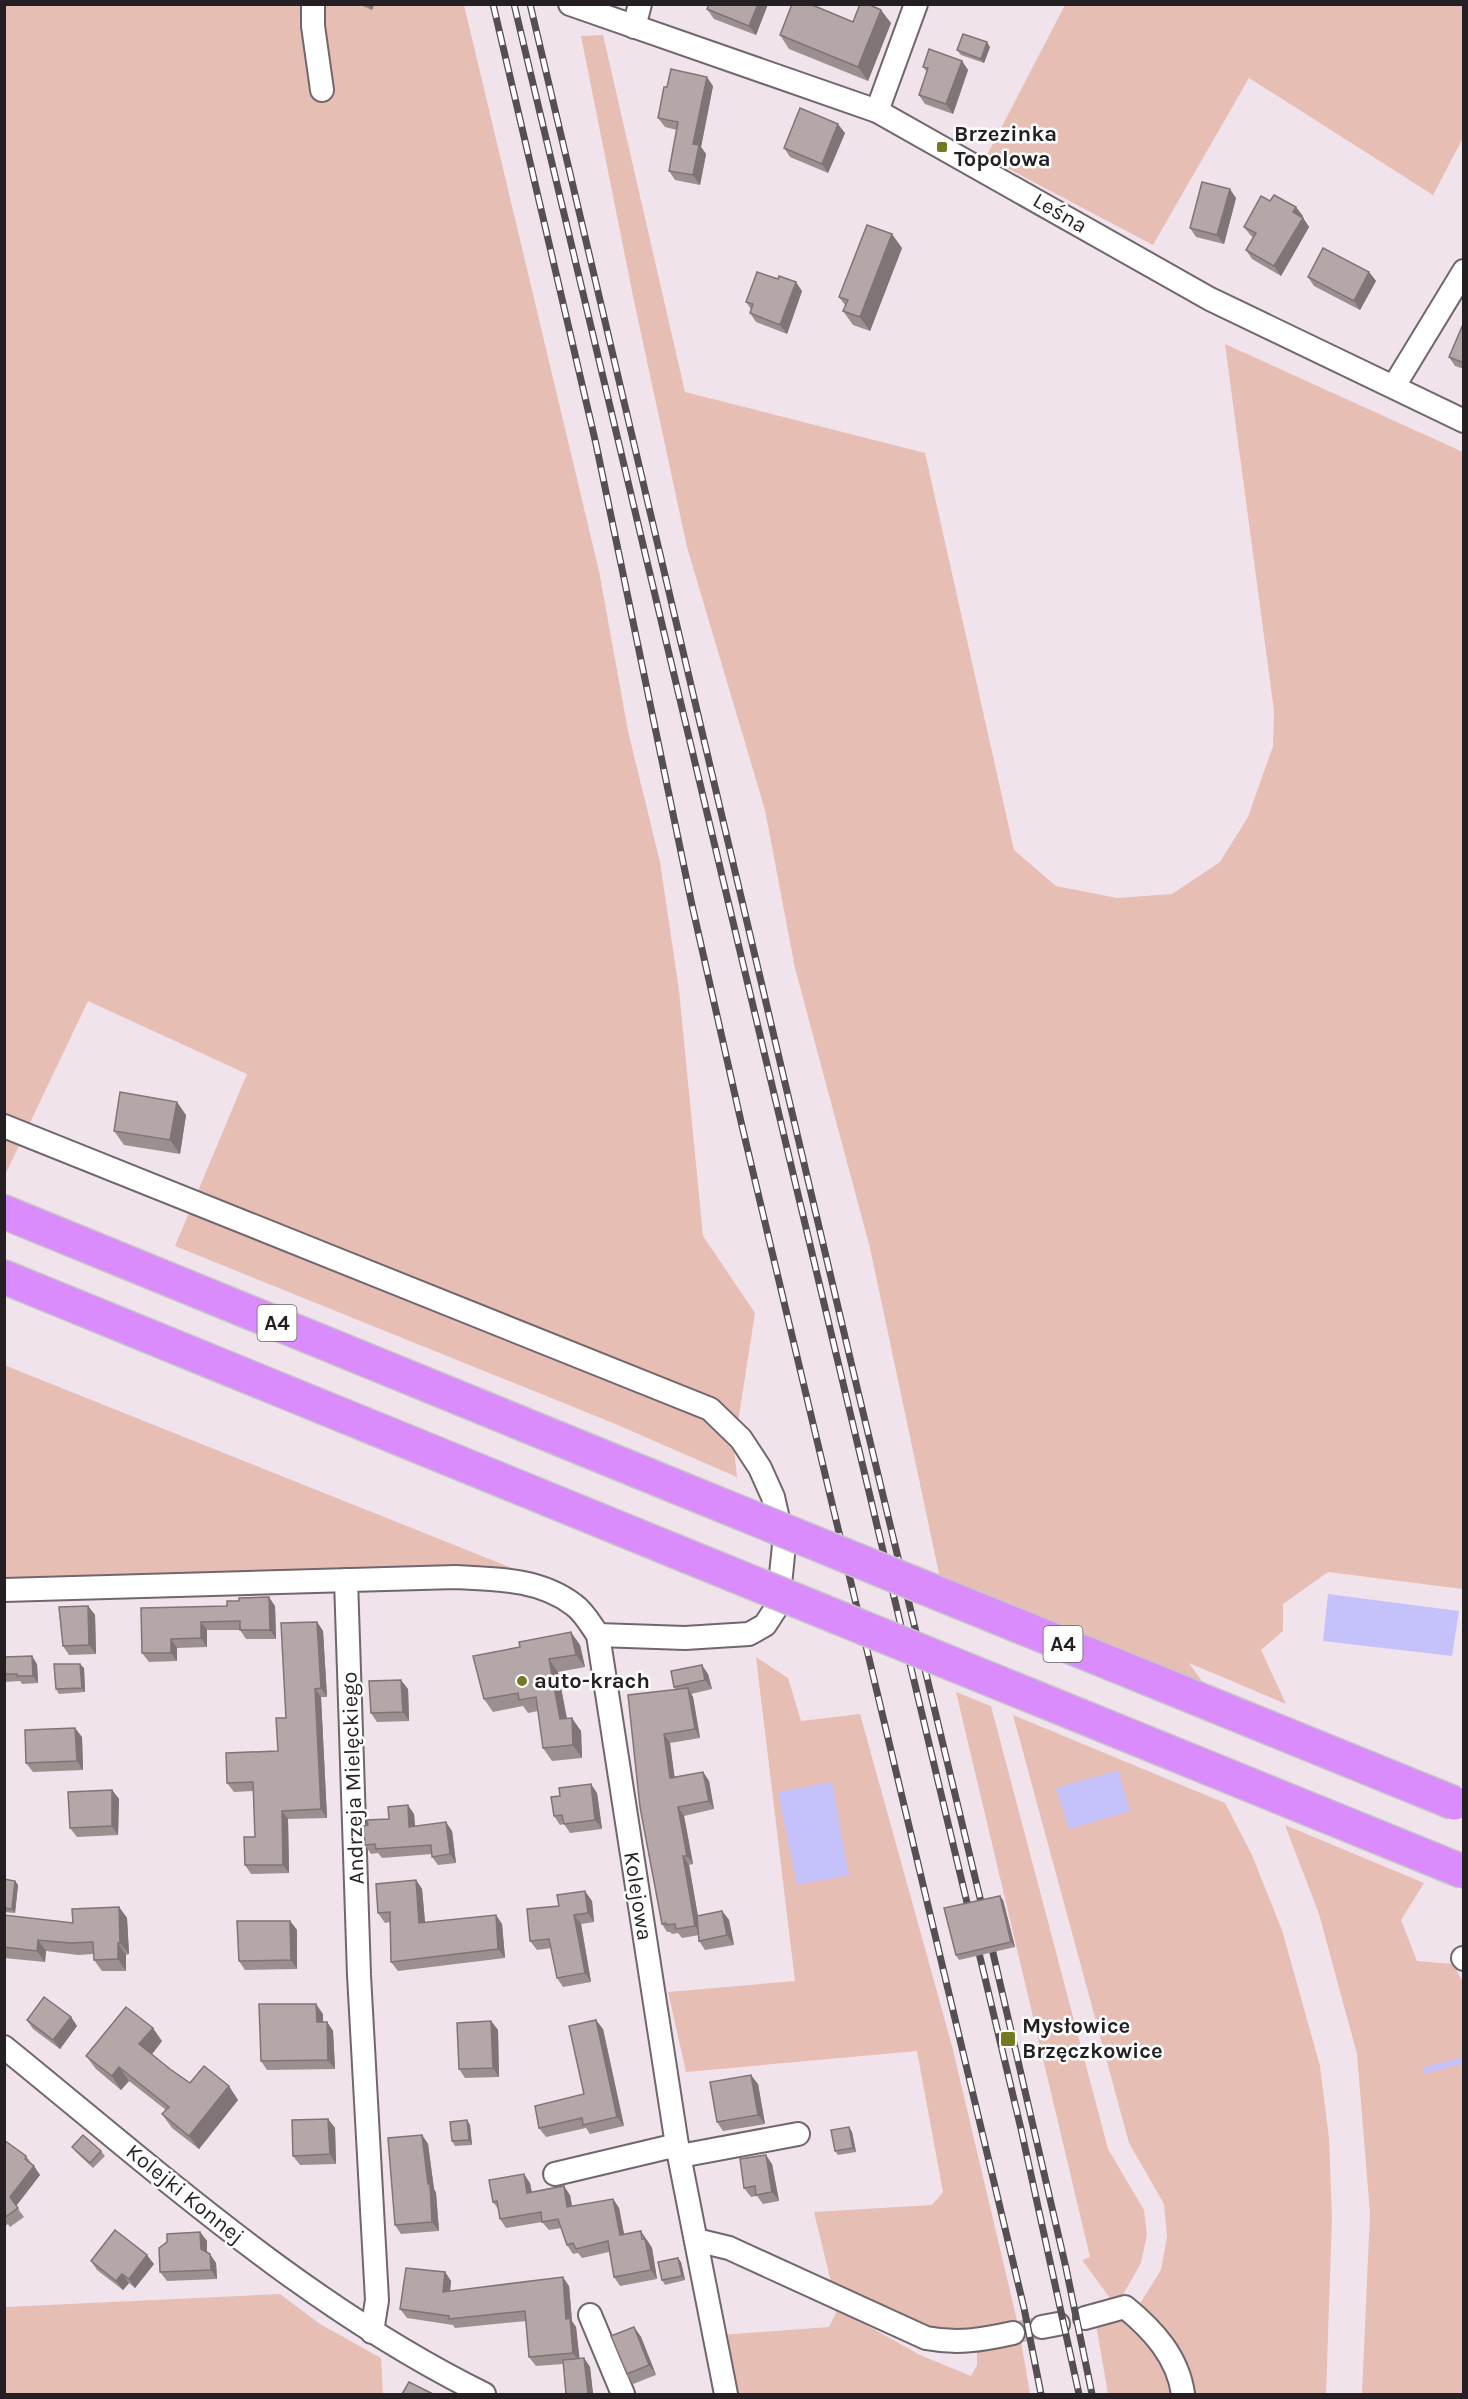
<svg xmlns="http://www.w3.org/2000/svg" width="1468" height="2399" viewBox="0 0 1468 2399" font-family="Karla,sans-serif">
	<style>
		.green { fill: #e7beb4 }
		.water { fill: #c5c1fb }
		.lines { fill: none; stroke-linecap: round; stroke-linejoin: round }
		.stream { stroke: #c5c1fb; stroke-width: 6 }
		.minor-tunnel { stroke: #c7bcc3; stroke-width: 22; stroke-dasharray: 22 11; stroke-linecap: butt }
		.minor-casing { stroke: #71666d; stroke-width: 26 }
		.highway-casing { stroke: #c6c5c6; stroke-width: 36 }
		.minor { stroke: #fff; stroke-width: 22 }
		.highway { stroke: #da8cfd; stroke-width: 33 }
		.rail-casing { stroke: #554e52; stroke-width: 7 }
		.rail { stroke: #fff; stroke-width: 4.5; stroke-dasharray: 14; stroke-linecap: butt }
		.highway-bridge-casing { stroke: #c6c5c6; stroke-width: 36; stroke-linecap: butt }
		.highway-bridge { stroke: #da8cfd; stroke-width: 33 }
		.wall { fill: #9c8f90 }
		.shaded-wall { fill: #7f7476 }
		.building { fill: #b5a6a8; stroke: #7f7476; stroke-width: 1.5 }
		.poi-dot { fill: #747922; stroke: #fff; stroke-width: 2 }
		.labels { text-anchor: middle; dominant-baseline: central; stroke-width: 5; stroke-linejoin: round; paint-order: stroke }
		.shield { fill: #fff; stroke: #666264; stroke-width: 1.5 }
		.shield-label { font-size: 21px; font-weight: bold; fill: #241f22 }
		.poi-label { font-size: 22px; font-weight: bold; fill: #241f22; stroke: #fff; text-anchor: start }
		.street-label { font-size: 22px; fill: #241f22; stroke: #fff }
	</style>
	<rect width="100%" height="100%" fill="#f0e3eb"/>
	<g class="green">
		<path d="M4,5h460l135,566 29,160 32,131 19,128 24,246 52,77 -21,135 3,29 -124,-54 -438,-177 72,-172 -159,-73 -83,174z"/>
		<path d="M1065,5h398v133l-30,57 -184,-117 -96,167 -167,-88z"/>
		<path d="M603,35l82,357 240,61 89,397 42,36 61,12 55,-4 48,-32 28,-45 25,-71 1,-35 -49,-367 238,108v1137l-135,-17 -45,32v27l-22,19 25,54 -97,-41 20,28 -268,-108 -71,-335 -75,-280 -30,-158 -78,-263 -54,-251 -52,-260z"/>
		<path d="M4,1365l10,4 498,199 -507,13z"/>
		<path d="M756,1657l32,21 13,43 59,-7 92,332 67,283 11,65h-298l-12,-59 109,-8 7,-14 -2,-6 86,48 51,21 6,-11v-19l-27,-6 -117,-50 -19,-78 118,-7 11,-13 -26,-141 -231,21 -18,-80 127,-11z"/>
		<path d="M956,1692l35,14 117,443 36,61 3,24 -6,29 -20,35 -9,3 -30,-41 8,-3z"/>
		<path d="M1013,1715l212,88 27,52 30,75 38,136 9,72 3,80 -6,176h-218l-12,-70 26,-3 19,-19 20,-32 6,-33 -3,-33 -35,-61z"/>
		<path d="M1285,1825l139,58 -23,37 16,41 36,3 10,18v412h-101l8,-181 -13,-159 -38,-140z"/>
		<path d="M280,2294l40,30 61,34 2,36h-378v-87z"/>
	</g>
	<g class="water">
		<path d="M1328,1594l131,17 -7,45 -129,-15z"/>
		<path d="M1118,1770l12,41 -61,18 -13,-41z"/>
		<path d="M832,1782l17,93 -52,10 -19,-93z"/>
	</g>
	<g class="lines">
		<path class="stream" d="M1426,2070l38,-10"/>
		<path class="minor-tunnel" d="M1013,2333l29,-6"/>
		<defs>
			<g id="minor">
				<path d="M313,4v22l9,64"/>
				<path d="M570,4l307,107 333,188 254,122"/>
				<path d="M634,27l6,-23"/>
				<path d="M877,111l39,-107"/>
				<path d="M1394,386l70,-115"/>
				<path d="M4,1126l706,283 31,30 19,29 13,29 11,48 -6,60 -13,20 -16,9 -64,4 -87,-3"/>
				<path d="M346,1580l13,395 18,325 -5,32"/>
				<path d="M4,1590l452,-13c41,2 84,2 118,28 10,7 17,20 24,30l79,510 49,249"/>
				<path d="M1463,1958l1,1"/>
				<path d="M4,2047c153,124 303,260 480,347"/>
				<path d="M680,2156l118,-22"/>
				<path d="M555,2174l122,-29"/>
				<path d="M696,2240l33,8 197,90c32,6 55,2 87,-5"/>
				<path d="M590,2315l33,79"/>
				<path d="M1085,2318l40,-11c28,23 53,50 58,87"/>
				<path d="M1042,2327l16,-3"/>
			</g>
			<g id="highway">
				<path d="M4,1212l668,273"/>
				<path d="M4,1277l683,279"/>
			</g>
		</defs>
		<use href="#minor" class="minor-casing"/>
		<use href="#highway" class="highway-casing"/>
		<use href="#minor" class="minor"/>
		<use href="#highway" class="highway"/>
		<defs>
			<g id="rail">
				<path d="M493,4l103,440 96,461 50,221 282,1182 17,86"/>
				<path d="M514,4l507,2125 58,265"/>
				<path d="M530,4l325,1375 132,548 79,341 26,126"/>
			</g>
		</defs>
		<use href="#rail" class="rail-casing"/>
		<use href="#rail" class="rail"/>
		<defs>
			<g id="highway-bridge">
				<path d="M672,1485l782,318"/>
				<path d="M687,1556l777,316"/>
			</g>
		</defs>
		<use href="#highway-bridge" class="highway-bridge-casing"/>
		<use href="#highway-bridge" class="highway-bridge"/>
	</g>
	<g class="wall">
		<path d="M358,4h16l-2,6z"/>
		<path d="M768,4l-12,31 -42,-16 -7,-10z"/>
		<path d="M853,22l38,1 -23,58 -79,-32 -9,-14z"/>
		<path d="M990,47l-6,16 -23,-8 -4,-5z"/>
		<path d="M962,61l6,9 -15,44 -28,-10 -6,-9 8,-23 -4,-5z"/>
		<path d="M713,86l-12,61 5,7 -6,31 -25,-5 -6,-9 8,-41 -12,-3 -7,-9 9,-31z"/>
		<path d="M845,133l-17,40 -38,-16 -6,-9z"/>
		<path d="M1236,198l-12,46 -28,-7 -6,-9z"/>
		<path d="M1270,201l26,6 13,20 -28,49 -29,-17 -6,-9 7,-13 -2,-1 -7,-9z"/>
		<path d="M902,248l-32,83 -17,-6 -10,-14 2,-6 -6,-8z"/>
		<path d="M1369,272l7,9 -16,29 -46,-24 -6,-9z"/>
		<path d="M802,291l-15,43 -31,-12 -6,-9 1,-4 -5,-7z"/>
		<path d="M1464,322v47l-9,-3 -6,-9z"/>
		<path d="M186,1115l-6,39 -56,-9 -10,-14z"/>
		<path d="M88,1606l7,9 1,39 -27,1 -6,-9z"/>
		<path d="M275,1606l1,33h-30l-6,-9h-33v17l-30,1v13l-28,1 -7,-9 -1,-45z"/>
		<path d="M317,1622l6,9 4,66h-6l6,121 -39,1 1,54 -38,1 -6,-9 10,-28 -2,-46 -19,1 -7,-9 51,-32 8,-33z"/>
		<path d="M580,1645l5,22 -27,5 9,46 14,13 1,27 -30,3 -9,-13 -5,-37 -10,2 -5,-7 -30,6 -9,-13 36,-52z"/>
		<path d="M4,1657l33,7 1,19 -16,1 -2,-3 -16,1z"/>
		<path d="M84,1668l1,24 -26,2 -3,-5z"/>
		<path d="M708,1674l4,15 -21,5 2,3 7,41 -30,5 4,34 29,-5 6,9 5,28 -30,7 9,48 -4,1 9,51 24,-5 7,9 5,25 -29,5 -6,-9v-6l-17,3 -4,-5 -6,1 -2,-2h-3l-5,-8 -22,-117 36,-117 -2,-3z"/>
		<path d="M408,1689l1,32 -32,1 -6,-9z"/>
		<path d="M82,1737l1,33 -50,2 -7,-9z"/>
		<path d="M112,1790l7,9 -1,36 -41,2 -7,-9z"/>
		<path d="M597,1793l5,36 -32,4 -6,-9 -4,1 -6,-9 6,-20z"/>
		<path d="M414,1814l1,12 37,5 4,32 -18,2 -6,-8v-3l-50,4 -4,-5 -7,1 -6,-9 24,-26z"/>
		<path d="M4,1879l11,2 3,4 -3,28 -11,-1z"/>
		<path d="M416,1880l6,9 3,34 77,1 3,34 -107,13 -7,-9 -1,-40 -5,1 -7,-10z"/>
		<path d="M1003,1900l12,47 -56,13 -3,-5z"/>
		<path d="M592,1901l2,21 -13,2 10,58 -28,5 -6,-9 -6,-30 -14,2 -7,-9 29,-35z"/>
		<path d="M119,1907l8,11 2,36 -3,1v16h-24l-8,-11v-6l-16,1 -32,-4 -1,11 -41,-4v-43l69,8z"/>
		<path d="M290,1921l7,9v39l-52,1 -6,-9z"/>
		<path d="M323,2014v8h4l6,9 2,38 -68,1 -6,-9z"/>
		<path d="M71,2017l6,9 -17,23 -27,-20 -6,-9z"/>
		<path d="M491,2021l7,9 1,47 -34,1 -6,-9z"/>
		<path d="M603,2029l21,97 -34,8 -4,-6 -40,9 -7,-9 45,-34z"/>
		<path d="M162,2041l-10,13 18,15 20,14 48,17 -39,49 -27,-21 -10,-14 4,-4 -37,-29 -8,9 -25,-21 -10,-13z"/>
		<path d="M758,2084l7,40 -42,7 -6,-9z"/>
		<path d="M328,2119l7,9 1,36 -36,1 -7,-9z"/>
		<path d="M467,2120l3,5 2,20 -17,1 -3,-5z"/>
		<path d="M849,2127l3,5 4,20 -18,3 -3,-4z"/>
		<path d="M422,2135l6,9 6,45 2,4 3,38 -38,3 -6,-9z"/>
		<path d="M4,2140l22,16 14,19 -24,31 8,11 -14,10 -2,-3 -4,3z"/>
		<path d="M72,2147l29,4 4,5 -12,12 -17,-16z"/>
		<path d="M772,2164l7,37 -16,3 -6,-8 -6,1 -7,-9z"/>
		<path d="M530,2183l2,9 38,3 2,11 41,-7 6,9 5,26 23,6 5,8 5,31 -37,7 -6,-9 -5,-25 -27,6 -4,-5 -5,1 -6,-9 -6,-17 -12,2 -7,-8 -36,6 -6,-9 -1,-9 -6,-8z"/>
		<path d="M200,2232l7,9v11l9,11 1,16 -50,2 -7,-9z"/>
		<path d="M91,2261l63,3 -19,24 -6,-5 -6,7 -26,-20z"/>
		<path d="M681,2262l4,18 -20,5 -3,-5z"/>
		<path d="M445,2272l6,9 -1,10 119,-5 3,36 4,5 3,31h5l6,9 3,27h-27l-3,-30 -27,2 -7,-9 -3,-36 -71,7 -2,-3 -46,-7 -7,-9z"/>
		<path d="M634,2327l7,10 15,38 -23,9 -6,-10z"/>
	</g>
	<g class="shaded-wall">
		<path d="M368,4h6l-2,6z"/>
		<path d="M758,4h10l-12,31 -7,-9z"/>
		<path d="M881,10l10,13 -23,58 -10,-14z"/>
		<path d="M987,42l3,5 -6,16 -3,-4z"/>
		<path d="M962,61l6,9 -15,44 -7,-10z"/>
		<path d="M707,77l6,9 -12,61 5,7 -6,31 -7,-10v-31z"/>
		<path d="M838,124l7,9 -17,40 -6,-9z"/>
		<path d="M1230,189l6,9 -12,46 -7,-9z"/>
		<path d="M1296,207l7,9 -3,5 -7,-9z"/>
		<path d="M1303,218l6,9 -28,49 -7,-10z"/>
		<path d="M892,234l10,14 -32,83 -10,-14z"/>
		<path d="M1369,272l7,9 -16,29 -6,-9z"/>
		<path d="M796,282l6,9 -15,43 -7,-9z"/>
		<path d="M177,1102l9,13 -6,39 -10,-14z"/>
		<path d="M269,1597l6,9 1,33 -6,-9z"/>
		<path d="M88,1606l7,9 1,39 -7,-9z"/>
		<path d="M201,1622l6,8v17l-6,-9z"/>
		<path d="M317,1622l6,9 4,66 -6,-9z"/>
		<path d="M571,1632l9,13 5,22 -9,-12z"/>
		<path d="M171,1639l6,9v13l-6,-8z"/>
		<path d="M32,1656l5,8 1,19 -5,-7z"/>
		<path d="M549,1659l9,13 11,59 -9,-12z"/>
		<path d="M80,1664l4,4 1,24 -3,-4z"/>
		<path d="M702,1665l6,9 4,15 -7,-9z"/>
		<path d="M401,1680l7,9 1,32 -6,-9z"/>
		<path d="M688,1688l5,9 7,41 -5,-9z"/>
		<path d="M315,1689l6,8 6,121 -6,-9z"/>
		<path d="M572,1718l9,13 1,27 -9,-13z"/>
		<path d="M75,1728l7,9 1,33 -6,-9z"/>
		<path d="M664,1734l6,9 6,44 -6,-9z"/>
		<path d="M703,1772l6,9 5,28 -5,-8z"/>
		<path d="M591,1784l6,9 5,36 -7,-9z"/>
		<path d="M112,1790l7,9 -1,36 -6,-9z"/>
		<path d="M408,1805l6,9 2,22 -7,-9z"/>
		<path d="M678,1807l6,9 9,48 -6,-8z"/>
		<path d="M282,1811l6,8 1,54 -6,-8z"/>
		<path d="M446,1822l6,9 4,32 -6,-9z"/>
		<path d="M683,1856l6,9 12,69 -6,-8z"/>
		<path d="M416,1880l6,9 4,43 -7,-9z"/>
		<path d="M15,1881l3,4 -3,28 -3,-4z"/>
		<path d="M585,1891l7,10 2,21 -6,-9z"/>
		<path d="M1000,1896l3,4 12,47 -4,-5z"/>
		<path d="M119,1907l8,11 2,36 -9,-11z"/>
		<path d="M722,1911l7,9 5,25 -7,-10z"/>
		<path d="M496,1915l6,9 3,34 -7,-9z"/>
		<path d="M574,1915l7,9 10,58 -6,-9z"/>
		<path d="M290,1921l7,9v39l-6,-9z"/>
		<path d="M38,1940l8,11 -1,11 -8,-11z"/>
		<path d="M118,1943l8,12v16l-8,-12z"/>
		<path d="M316,2004l7,10v17l-6,-9z"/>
		<path d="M71,2017l6,9 -17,23 -7,-9z"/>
		<path d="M596,2020l7,9 21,97 -7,-9z"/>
		<path d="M491,2021l7,9 1,47 -6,-9z"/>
		<path d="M327,2022l6,9 2,38 -7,-9z"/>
		<path d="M153,2028l9,13 -13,17 -10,-14z"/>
		<path d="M119,2067l10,14 -8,9 -9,-14z"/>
		<path d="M751,2075l7,9 7,40 -7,-9z"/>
		<path d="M229,2086l9,14 -39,49 -10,-13z"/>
		<path d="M328,2119l7,9 1,36 -6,-10z"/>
		<path d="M467,2120l3,5 2,20 -3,-5z"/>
		<path d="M849,2127l3,5 4,20 -3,-4z"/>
		<path d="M422,2135l6,9 6,45 2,4 3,38 -7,-9z"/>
		<path d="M766,2155l6,9 7,37 -7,-9z"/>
		<path d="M34,2166l6,9 -24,31 -6,-9z"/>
		<path d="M524,2174l6,9 3,19 -6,-9z"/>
		<path d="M564,2186l6,9 4,21 -7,-9z"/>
		<path d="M613,2199l6,9 7,36 -6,-9z"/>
		<path d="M641,2231l11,17 5,31 -6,-9z"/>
		<path d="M200,2232l7,9v18l-6,-10z"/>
		<path d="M210,2254l6,9 1,16 -6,-9z"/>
		<path d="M147,2255l7,9 -19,24 -6,-9z"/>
		<path d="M678,2258l3,4 4,18 -3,-4z"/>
		<path d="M445,2272l6,9 -2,20 -6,-9z"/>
		<path d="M122,2274l7,9 -6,7 -7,-9z"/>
		<path d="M563,2277l6,9 3,35 4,6 4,35 -7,-9 -7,-34z"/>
		<path d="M634,2327l7,10 15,38 -7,-10z"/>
		<path d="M584,2358l6,9 3,27h-5z"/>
	</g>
	<g class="building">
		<path d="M709,4h49l-9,22 -42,-17z"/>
		<path d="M792,4h18l43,18 7,-18h8l13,6 -23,57 -78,-32z"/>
		<path d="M963,34l24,8 -6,17 -24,-9z"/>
		<path d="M929,49l33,12 -16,43 -27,-9 9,-27 -5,-1z"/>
		<path d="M671,69l36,8 -14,67 6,1 -6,30 -24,-4 9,-49 -20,-4 6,-31h3z"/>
		<path d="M800,108l38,16 -16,40 -38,-16z"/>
		<path d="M1202,182l28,7 -13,46 -27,-7z"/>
		<path d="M1274,195l22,12 -3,5 10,6 -29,48 -28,-16 10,-17 -12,-6 17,-31 9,5z"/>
		<path d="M867,225l25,9 -32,83 -17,-6 5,-11 -9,-3z"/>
		<path d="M1323,248l46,24 -15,29 -46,-24z"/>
		<path d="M757,272l21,7 1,-3 17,6 -16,43 -30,-12 3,-9 -7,-2z"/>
		<path d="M1464,322v41l-15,-6z"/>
		<path d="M120,1092l57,10 -7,38 -56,-9z"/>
		<path d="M269,1597l1,33h-30v-9l-39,1v16l-30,1v14h-29l-1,-45 86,-2v-5h12v-3z"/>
		<path d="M88,1606l1,39 -26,1 -4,-39z"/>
		<path d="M317,1622l4,66 -6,1 6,120 -39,2 1,54h-38l-1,-28h11l-2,-55 -26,1 -1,-30 52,-2 -2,-33h10l-5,-95z"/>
		<path d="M571,1632l5,23 -27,4 11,60 12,-1 1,27 -30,3 -7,-51 -17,3 -1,-7 -34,6 -11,-43 47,-9 -1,-5z"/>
		<path d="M32,1656l1,20h-16v-2h-13v-17z"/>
		<path d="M54,1664h26l2,24 -26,1z"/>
		<path d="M702,1665l3,15 -31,7 -3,-16z"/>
		<path d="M401,1680l2,32 -32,1 -2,-32z"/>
		<path d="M688,1688l7,41 -31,5 6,44 33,-6 6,29 -31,6 9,49h-4l12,70 -19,3 -1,-5 -9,1v-2l-4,1 -22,-117 -12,-112z"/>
		<path d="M75,1728l2,33 -51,2 -1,-33z"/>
		<path d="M591,1784l4,36 -31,4 -2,-9 -8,1 -3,-19 9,-1 -1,-8z"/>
		<path d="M112,1790v36l-42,2 -2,-36z"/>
		<path d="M408,1805l1,22 37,-5 4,32 -18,3 -1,-12 -55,4 -1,-5 -10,1 -1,-19 4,-1 -1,-5 22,-1 -1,-12z"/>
		<path d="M4,1879l11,2 -3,28 -8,-1z"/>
		<path d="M416,1880l3,43 77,-8 2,34 -107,13 -1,-50 -12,1 -2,-29z"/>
		<path d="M585,1891l3,22 -14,2 11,58 -28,5 -8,-39 -19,2 -3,-32 32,-3 -2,-11z"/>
		<path d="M1000,1896l11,46 -55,13 -12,-47z"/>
		<path d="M119,1907l1,36h-2v16l-24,1 -1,-18 -23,1 -32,-3 -1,11 -33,-4v-32l69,8 -1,-14z"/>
		<path d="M722,1911l5,24 -28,6 -2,-25z"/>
		<path d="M237,1921h53l1,39 -52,1z"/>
		<path d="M44,1997l27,20 -18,23 -26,-20z"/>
		<path d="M259,2004h57l1,18h10l1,38 -67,1z"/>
		<path d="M126,2007l27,21 -14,16 31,25 20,14 14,-17 25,20 -40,50 -27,-22 7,-7 -50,-40 -7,9 -26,-20z"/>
		<path d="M596,2020l21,97 -34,8 -1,-7 -43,10 -4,-22 49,-12 -15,-68z"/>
		<path d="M491,2021l2,47 -34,1 -2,-46z"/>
		<path d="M751,2075l7,40 -41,7 -7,-40z"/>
		<path d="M328,2119l2,35 -37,2 -1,-36z"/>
		<path d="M467,2120l2,20 -17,1 -2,-19z"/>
		<path d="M849,2127l4,21 -18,3 -4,-21z"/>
		<path d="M83,2135l18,16 -11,12 -18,-16z"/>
		<path d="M422,2135l6,49h2l2,38 -37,3 -7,-87z"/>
		<path d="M4,2140l22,16 -1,3 9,7 -24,31 8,11 -14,10z"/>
		<path d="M766,2155l6,37 -16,3 -1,-9 -11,2 -4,-29z"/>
		<path d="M524,2174l3,19 37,-7 3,21 46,-8 7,36 21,-4 1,8h3l6,31 -37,7 -6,-36 -32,8 -3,-6 -6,2 -9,-26 -16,3 -1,-10 -41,7 -3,-18 -4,1 -4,-22z"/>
		<path d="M115,2230l32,25 -18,24 -7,-5 -6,7 -25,-20z"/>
		<path d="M200,2232l1,17 9,5 1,16 -51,2 -1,-24 8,-6v-8z"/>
		<path d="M678,2258l4,18 -20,4 -4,-18z"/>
		<path d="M406,2268l39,4 -2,20 120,-15 3,42 4,-1 3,35 -44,4 -4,-46 -76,8v-3l-49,-7z"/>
		<path d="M634,2327l15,38 -22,9 -16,-38z"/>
		<path d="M584,2358l4,36h-22l-3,-34z"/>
		<path d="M409,2382l24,12h-31z"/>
	</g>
	<g class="poi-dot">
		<rect x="936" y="141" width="12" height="12" rx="3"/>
		<circle cx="522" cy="1681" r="6"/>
		<rect x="1000" y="2031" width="16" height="16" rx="3"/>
	</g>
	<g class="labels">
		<g class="shield">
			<rect x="257.5" y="1305" width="39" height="36" rx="4.5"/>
			<rect x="1043.5" y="1626" width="39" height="36" rx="4.5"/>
		</g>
		<g class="shield-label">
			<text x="277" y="1323">A4</text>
			<text x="1063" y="1644">A4</text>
		</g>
		<g class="poi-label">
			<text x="954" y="134">Brzezinka<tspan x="954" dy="25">Topolowa</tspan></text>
			<text x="534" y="1681">auto-krach</text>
			<text x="1022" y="2026">Mysłowice<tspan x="1022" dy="25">Brzęczkowice</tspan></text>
		</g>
		<g class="street-label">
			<text transform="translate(1060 213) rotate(30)">Leśna</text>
			<text transform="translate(353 1778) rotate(-92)">Andrzeja Mielęckiego</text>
			<text transform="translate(638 1896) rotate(81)">Kolejowa</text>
			<text transform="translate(185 2194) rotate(39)">Kolejki Konnej</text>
		</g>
	</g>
	<rect width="1468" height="2399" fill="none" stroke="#241f22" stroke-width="12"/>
</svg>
